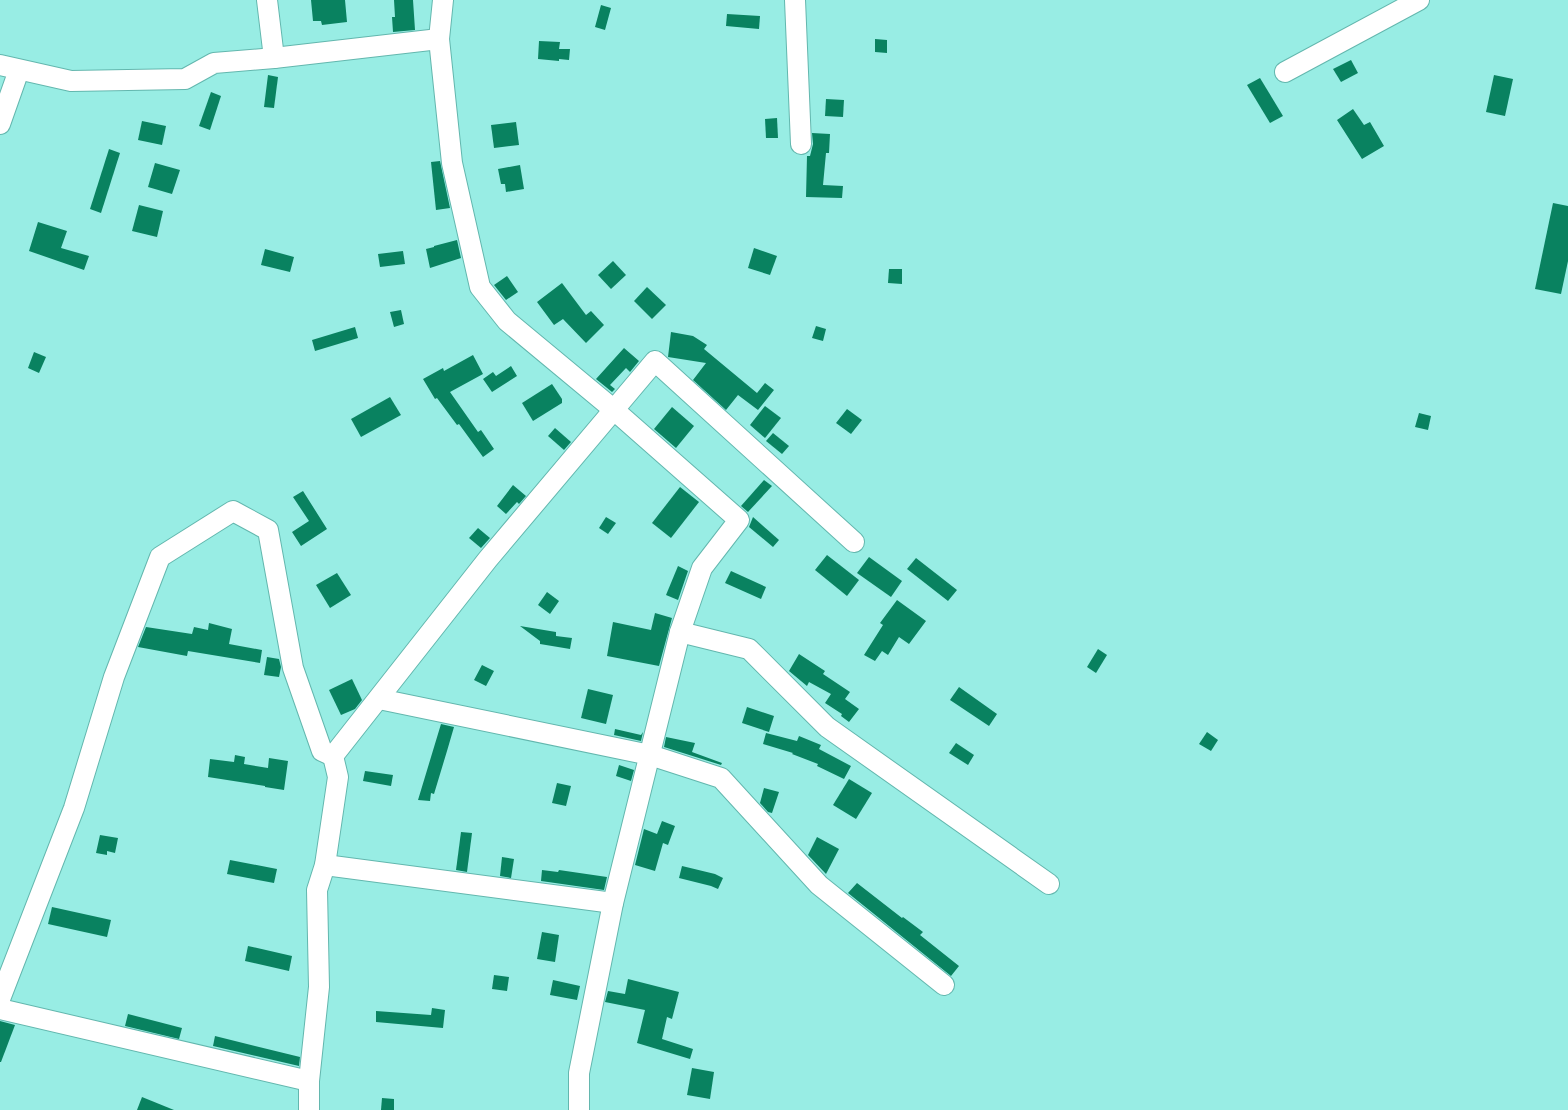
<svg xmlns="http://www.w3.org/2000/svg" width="1568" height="1110" viewBox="0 0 1568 1110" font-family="Karla,sans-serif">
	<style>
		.building { fill: #098260 }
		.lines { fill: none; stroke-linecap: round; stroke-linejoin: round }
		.minor-casing { stroke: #63b7ae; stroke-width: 22 }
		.minor { stroke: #fff; stroke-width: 20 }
	</style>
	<rect width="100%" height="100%" fill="#98ede4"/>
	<g class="building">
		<path d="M311,0h34l2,22 -25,3 -1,-4h-8z"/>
		<path d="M394,0h19l2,30 -22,2 -1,-15h3z"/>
		<path d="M601,5l10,3 -6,22 -10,-3z"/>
		<path d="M727,14l33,2 -1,13 -33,-3z"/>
		<path d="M875,39l12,1v13l-12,-1z"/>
		<path d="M539,41l21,1 -1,7h11l-1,11 -10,-1v2l-21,-2z"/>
		<path d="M1351,60l7,13 -17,9 -8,-13z"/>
		<path d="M268,75l10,2 -4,31 -10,-1z"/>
		<path d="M1494,75l19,4 -8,37 -19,-4z"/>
		<path d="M1260,78l23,38 -13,7 -23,-38z"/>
		<path d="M211,92l10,4 -11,34 -11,-4z"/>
		<path d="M826,99l18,1 -1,17 -18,-1z"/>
		<path d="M1353,109l11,16 6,-3 14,24 -22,13 -25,-39z"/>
		<path d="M777,118l1,20h-12l-1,-19z"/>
		<path d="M142,121l24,5 -4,19 -24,-5z"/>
		<path d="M516,122l3,23 -25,3 -3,-23z"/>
		<path d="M812,133l18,1 -1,19h-3l-3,32 20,1 -1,12 -36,-1 1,-41h3l3,-12z"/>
		<path d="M109,149l11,4 -19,60 -11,-4z"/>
		<path d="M440,161l10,47 -14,2 -5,-48z"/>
		<path d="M155,163l25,7 -8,24 -24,-7z"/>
		<path d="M520,165l4,24 -18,3 -1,-8h-4l-3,-15z"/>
		<path d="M1553,203l15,3v55l-7,33 -26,-5z"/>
		<path d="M139,205l24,6 -6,26 -25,-6z"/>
		<path d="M38,222l29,9 -6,17 28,8 -5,14 -55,-19z"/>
		<path d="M457,240l4,18 -31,10 -4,-19 8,-2v-1z"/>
		<path d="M754,248l23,8 -7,19 -22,-7z"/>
		<path d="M265,249l29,8 -4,15 -29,-7z"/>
		<path d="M403,251l2,13 -25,3 -2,-13z"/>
		<path d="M613,261l13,14 -15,14 -13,-14z"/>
		<path d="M889,269h13v15l-14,-1z"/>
		<path d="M507,276l11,16 -12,8 -12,-15z"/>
		<path d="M562,283l24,32 5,-4 13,14 -18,18 -23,-24 -9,6 -17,-23z"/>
		<path d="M647,287l19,18 -14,14 -18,-18z"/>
		<path d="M401,310l3,14 -10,3 -4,-15z"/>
		<path d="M816,326l10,3 -3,12 -11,-3z"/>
		<path d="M355,327l3,11 -43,13 -3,-11z"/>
		<path d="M671,332l22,4 14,9 -3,4 53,44 8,-10 9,7 -16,20 -20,-15 -12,15 -33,-30 13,-17 -38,-6z"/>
		<path d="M624,348l15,13 -9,11 -4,-4 -16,17 5,4 -3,3 -16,-13z"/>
		<path d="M34,352l12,5 -7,16 -11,-5z"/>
		<path d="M473,355l10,19 -33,18 28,40 3,-2 13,19 -11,8 -24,-33 -2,1 -20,-27 -2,1 -12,-20 20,-11 1,3z"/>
		<path d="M511,366l6,10 -25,16 -9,-13 10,-7 3,4z"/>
		<path d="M552,384l10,15v4l-29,18 -11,-18z"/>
		<path d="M390,397l11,18 -40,22 -10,-18z"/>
		<path d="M765,406l16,12 -16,20 -15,-13z"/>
		<path d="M672,407l22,19 -18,22 -22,-19z"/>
		<path d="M847,409l15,11 -11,14 -15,-11z"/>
		<path d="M1419,413l12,3 -3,14 -13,-3z"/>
		<path d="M555,428l16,14 -7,8 -16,-14z"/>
		<path d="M773,433l16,13 -7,8 -16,-13z"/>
		<path d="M764,480l8,6 -24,26 -7,-6z"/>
		<path d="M513,485l13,11 -7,8 -2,-2 -11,12 -9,-8z"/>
		<path d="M680,487l19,15 -28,36 -19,-15z"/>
		<path d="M303,491l24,38 -26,17 -9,-14 17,-11 -16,-24z"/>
		<path d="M606,517l10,6 -8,11 -9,-6z"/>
		<path d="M753,517l26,23 -6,7 -24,-20z"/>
		<path d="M478,528l12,10 -9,10 -12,-10z"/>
		<path d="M827,555l32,25 -12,16 -32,-26z"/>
		<path d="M869,557l33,24 -11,16 -34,-24z"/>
		<path d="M916,558l41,32 -9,11 -41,-32z"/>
		<path d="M678,566l10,5 -10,29 -12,-5z"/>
		<path d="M731,571l35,16 -5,12 -36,-16z"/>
		<path d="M337,573l14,22 -21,13 -14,-23z"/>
		<path d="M547,592l12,9 -9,13 -12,-9z"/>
		<path d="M897,600l29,21 -17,23 -10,-7 -11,18 -6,-4 -7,10 -11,-6 19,-30 -3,-2z"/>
		<path d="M655,613l17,5 -13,48 -52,-10 6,-34 38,8z"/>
		<path d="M209,623l23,6 -3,15 33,6 -2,13 -72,-12 -1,5 -49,-9 8,-20 46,7 2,-7 14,3z"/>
		<path d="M520,626l36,6v4l16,2 -2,11 -30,-5v-3z"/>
		<path d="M1098,649l9,6 -11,18 -9,-6z"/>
		<path d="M799,654l26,17 -2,3 27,18 -5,7 14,10 -10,13 -8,-6 1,-2 -17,-11 6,-9 -22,-12 -2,4 -18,-15z"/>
		<path d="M267,657l12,2 2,8 -2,10 -15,-2z"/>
		<path d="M482,665l12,6 -8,15 -12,-6z"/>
		<path d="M352,679l10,21 -7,9 -14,6 -12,-25z"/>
		<path d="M959,687l38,27 -8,12 -39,-26z"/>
		<path d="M588,689l25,6 -7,29 -25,-6z"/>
		<path d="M747,707l27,9 -5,16 -27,-9z"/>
		<path d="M441,724l13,3 -7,24 -13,43 -3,-1 -1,8 -12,-1z"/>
		<path d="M615,729l26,6 2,-3 -2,9 -27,-6z"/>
		<path d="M1207,732l11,8 -7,11 -12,-7z"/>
		<path d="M766,733l31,8 2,-5 22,9 -2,4 32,17 -7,13 -27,-13 1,-2 -26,-10 1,-1 -30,-9z"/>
		<path d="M666,737l29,6 -3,9 30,11 -1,2 -57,-18z"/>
		<path d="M956,743l18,12 -6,10 -19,-12z"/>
		<path d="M235,755l10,2 -1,7 24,4 1,-10 19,3 -4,29 -19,-3v-1l-57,-9 2,-18 24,3z"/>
		<path d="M619,765l15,5 -3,11 -15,-5z"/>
		<path d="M365,771l28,4 -2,11 -28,-5z"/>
		<path d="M849,779l23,14 -16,26 -23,-14z"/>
		<path d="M557,783l14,3 -5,20 -14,-3z"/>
		<path d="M764,788l15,4 -7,21 -4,-1 -8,-9z"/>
		<path d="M662,821l13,5 -7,19 -5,-2 -8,28 -20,-6 9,-36 13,5z"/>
		<path d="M461,832l11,1 -5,39 -11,-2z"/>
		<path d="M100,835l18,3 -3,15 -8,-2v4l-11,-2z"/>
		<path d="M817,837l22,12 -13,25 -18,-19z"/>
		<path d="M502,857l12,2 -3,19 -11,-2z"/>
		<path d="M230,860l47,9 -3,14 -47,-9z"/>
		<path d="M682,866l33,8 8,4 -5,11 -7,-3 -32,-8z"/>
		<path d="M542,870l16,2 1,-2 48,7 -3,13 -63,-9z"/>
		<path d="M857,883l45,35 1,-1 20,15 -3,3 39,31 -8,10 -103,-83z"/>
		<path d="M52,907l59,13 -4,17 -59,-13z"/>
		<path d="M542,932l17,3 -4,27 -18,-3z"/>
		<path d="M248,946l44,10 -3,15 -44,-10z"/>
		<path d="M494,975l15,2 -2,14 -15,-2z"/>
		<path d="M628,979l51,13 -7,27 -5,-2 -5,22 31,10 -3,10 -53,-16 8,-33 -40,-8 3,-11 17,3z"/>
		<path d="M553,980l27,6 -3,14 -27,-5z"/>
		<path d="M432,1008l13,2 -2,18 -67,-6v-11l55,4z"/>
		<path d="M128,1014l54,14 -3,11 -54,-13z"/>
		<path d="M0,1021l15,4 -14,37h-1z"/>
		<path d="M215,1036l85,21 -1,9 -86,-20z"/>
		<path d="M692,1068l22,4 -4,27 -23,-4z"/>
		<path d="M142,1097l32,13h-37z"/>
		<path d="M382,1098l12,1v11h-13z"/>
	</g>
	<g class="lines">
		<defs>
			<g id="minor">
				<path d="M267,0l7,58"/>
				<path d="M443,0l-4,39 13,124 28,124 27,34 106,88 126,111 -37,48 -22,64 -67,271 -34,170v37"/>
				<path d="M795,0l6,144"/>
				<path d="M0,65l71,16 114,-2 29,-16 60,-5 165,-19"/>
				<path d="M1285,72l134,-72"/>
				<path d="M0,124l19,-54"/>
				<path d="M680,632l69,17 78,78 222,157"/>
				<path d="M379,699l271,56 71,23 98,107 125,100"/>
				<path d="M333,756l155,-197 167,-198 199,181"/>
				<path d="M325,865l288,38"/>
				<path d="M0,999l74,-191 40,-131 46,-120 73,-46 35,19 25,138 29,83 11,5"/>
				<path d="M0,1009l309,72"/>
				<path d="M309,1110v-29l10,-94 -2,-97 8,-25 13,-88 -5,-21"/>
			</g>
		</defs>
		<use href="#minor" class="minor-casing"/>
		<use href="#minor" class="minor"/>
	</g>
</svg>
